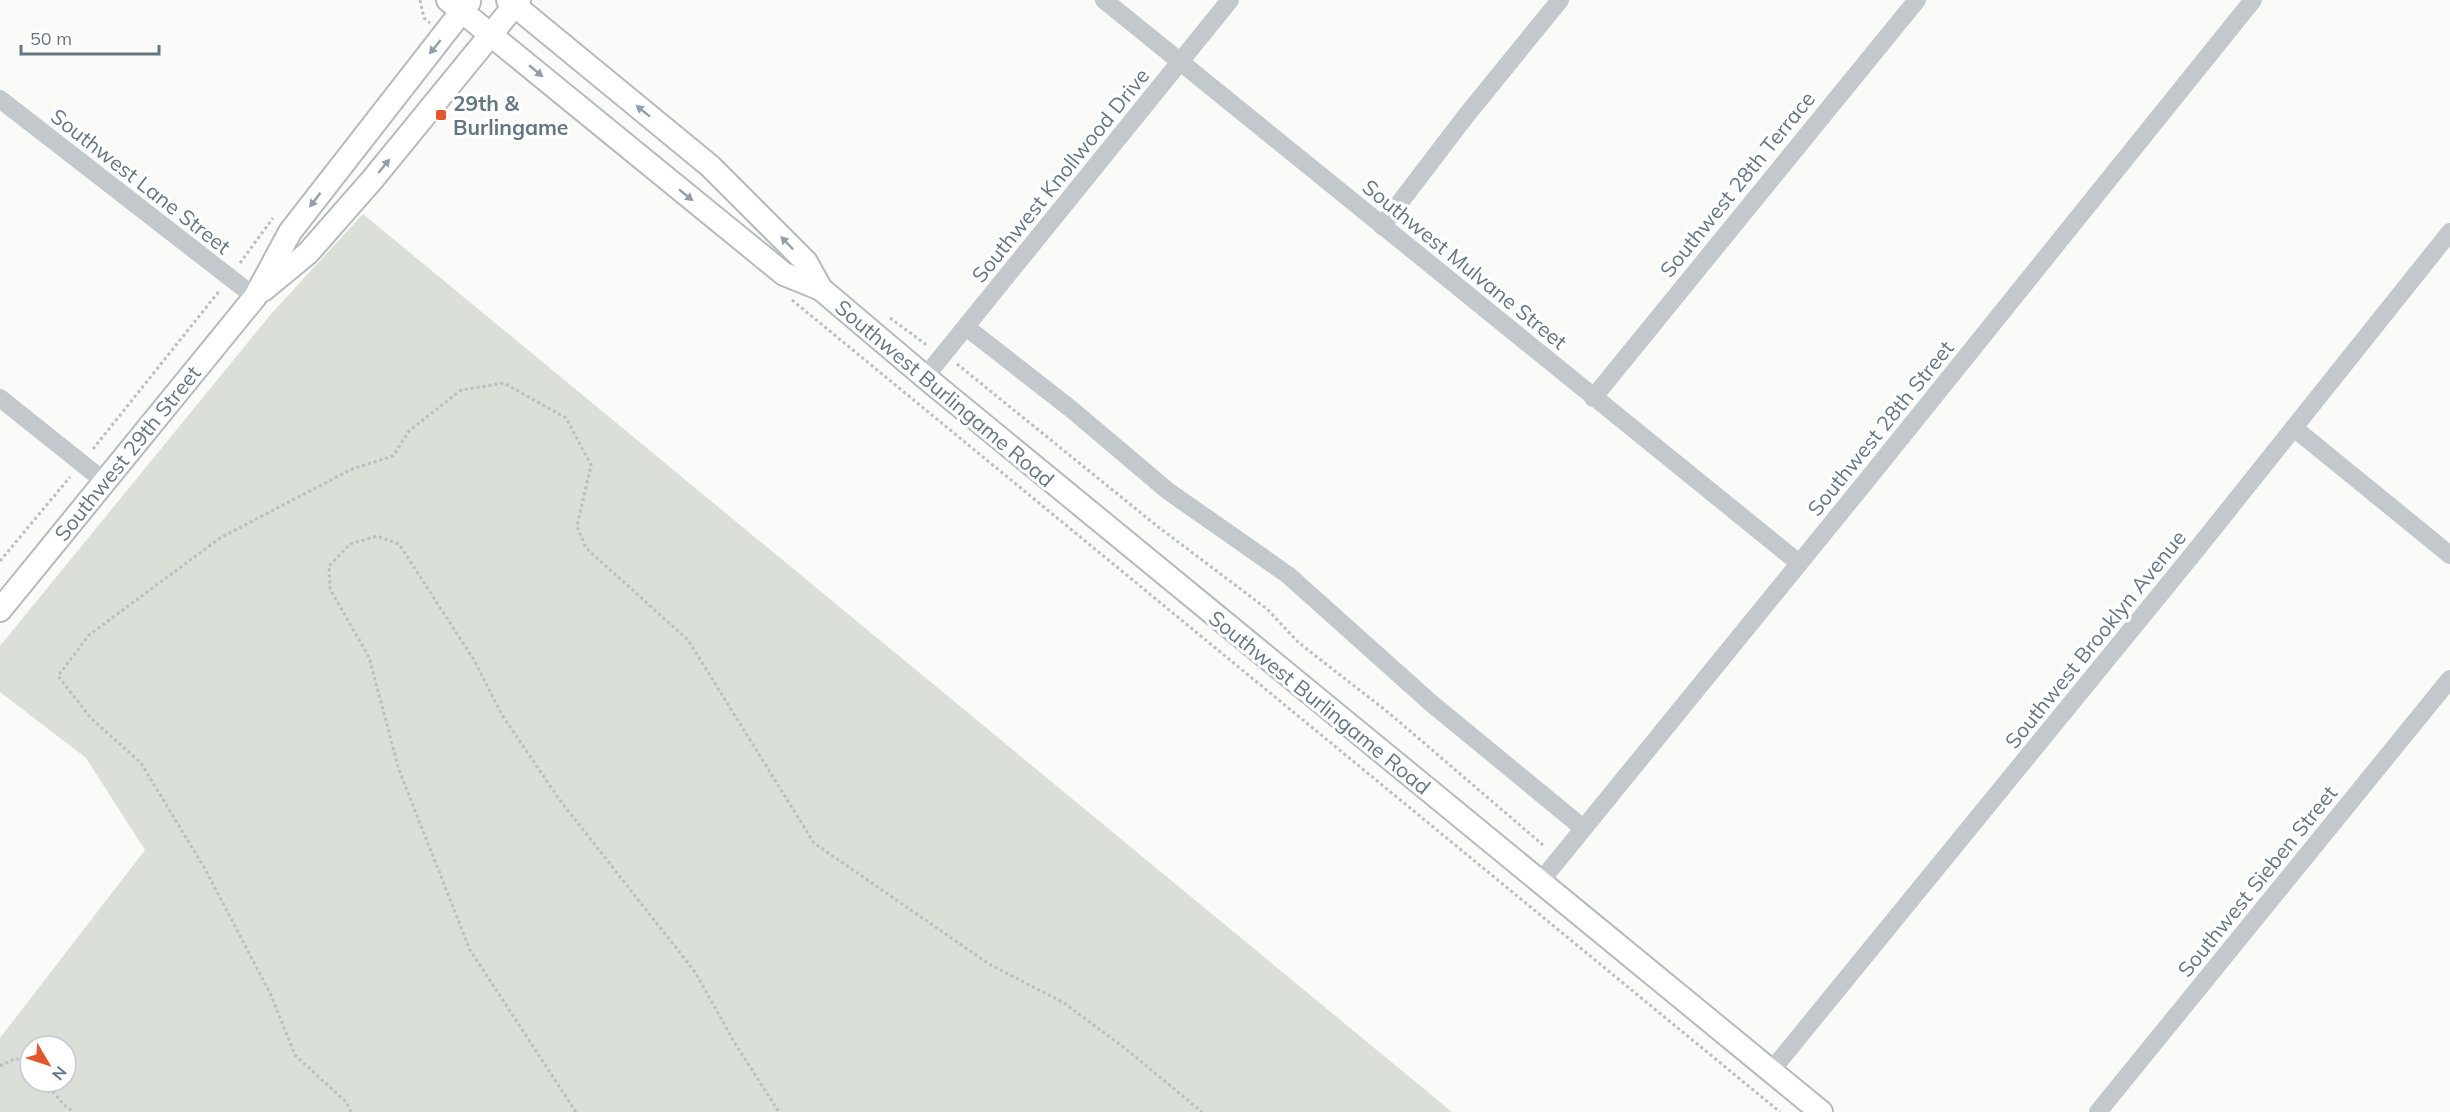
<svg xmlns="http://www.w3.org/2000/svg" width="2450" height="1112" viewBox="0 0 2450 1112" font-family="Mulish,sans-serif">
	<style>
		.green { fill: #dadfd7; fill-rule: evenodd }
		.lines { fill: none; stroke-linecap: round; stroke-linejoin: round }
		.major-casing { stroke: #b5babe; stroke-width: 26 }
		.path { stroke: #bbbfc2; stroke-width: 3; stroke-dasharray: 3 3; stroke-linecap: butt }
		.minor { stroke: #c3c8cc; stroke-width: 18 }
		.major { stroke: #fff; stroke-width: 22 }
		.oneway { fill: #939fa8 }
		.poi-dot { fill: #e4572e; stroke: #fff; stroke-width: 2 }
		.labels { text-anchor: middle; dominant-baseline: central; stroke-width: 6; stroke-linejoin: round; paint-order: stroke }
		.poi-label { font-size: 21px; font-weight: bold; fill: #657683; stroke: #fff; text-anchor: start }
		.street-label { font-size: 21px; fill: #657683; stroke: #fff }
	</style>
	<rect width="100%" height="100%" fill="#fafaf8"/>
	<path class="green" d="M363,214l1089,898h-1452v-74l145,-188 -59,-92 -86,-66v-46l271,-332zM30,1046h36v36h-36z"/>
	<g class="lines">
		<defs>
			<g id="major">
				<path d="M448,0l336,274 37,15 104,88 896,735"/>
				<path d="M508,0l202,166 96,96 15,27"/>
				<path d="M263,290l45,-37 64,-73 147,-180"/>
				<path d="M0,610l255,-313 35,-65 179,-230"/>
			</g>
		</defs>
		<use href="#major" class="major-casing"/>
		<g class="path">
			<path d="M420,0l4,18 6,5"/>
			<path d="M240,263l33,-45"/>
			<path d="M792,300l988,812"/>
			<path d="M890,318l38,28"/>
			<path d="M957,364l200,162 110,83 32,34 90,70 154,132"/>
			<path d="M93,449l127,-159"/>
			<path d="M0,561l70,-84"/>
			<path d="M0,1066l16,-8 14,11"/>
			<path d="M45,1082l19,23 10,7"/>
			<path d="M351,1112l-5,-10 -51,-47 -24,-60 -66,-126 -64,-106 -50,-45 -33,-42 31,-41 131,-97 132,-69 41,-13 16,-25 52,-41 43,-7 62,35 25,47 -14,61 9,22 102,92 126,203 175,121 75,39 62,46 76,63"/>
			<path d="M576,1112l-106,-162 -71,-180 -30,-113 -39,-68 -1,-23 21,-22 27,-8 22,8 75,116 28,55 57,84 136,173 41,73 43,67"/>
		</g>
		<g class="minor">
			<path d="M1104,0l695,563"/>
			<path d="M0,99l255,198"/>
			<path d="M1382,226l83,-109 95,-117"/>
			<path d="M966,327l105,82 97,82 120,84 143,128 152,125"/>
			<path d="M925,377l305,-377"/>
			<path d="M0,398l104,83"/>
			<path d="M1593,398l324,-398"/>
			<path d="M2294,428l156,127"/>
			<path d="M1540,882l327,-402 386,-480"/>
			<path d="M1771,1071l426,-522 253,-317"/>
			<path d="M2098,1112l352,-433"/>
		</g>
		<use href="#major" class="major"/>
	</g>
	<defs><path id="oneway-solid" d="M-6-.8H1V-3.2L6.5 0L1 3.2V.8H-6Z" transform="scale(1.5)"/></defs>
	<g class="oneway">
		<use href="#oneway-solid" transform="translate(435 47) rotate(129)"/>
		<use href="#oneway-solid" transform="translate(536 71) rotate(40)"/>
		<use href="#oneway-solid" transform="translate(643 111) rotate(-141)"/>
		<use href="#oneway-solid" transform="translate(384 166) rotate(-51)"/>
		<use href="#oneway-solid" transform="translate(686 195) rotate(39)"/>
		<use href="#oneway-solid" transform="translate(315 200) rotate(127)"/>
		<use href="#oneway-solid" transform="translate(787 243) rotate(-134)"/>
	</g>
	<rect class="poi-dot" x="435" y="109" width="12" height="12" rx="3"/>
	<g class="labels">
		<g class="poi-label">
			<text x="453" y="103">29th &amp;<tspan x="453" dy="24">Burlingame</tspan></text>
		</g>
		<g class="street-label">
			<text transform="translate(1060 175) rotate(-51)">Southwest Knollwood Drive</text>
			<text transform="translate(141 181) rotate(38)">Southwest Lane Street</text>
			<text transform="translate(1737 184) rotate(-51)">Southwest 28th Terrace</text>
			<text transform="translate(1465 264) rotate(39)">Southwest Mulvane Street</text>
			<text transform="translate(945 393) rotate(40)">Southwest Burlingame Road</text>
			<text transform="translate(1880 428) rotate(-51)">Southwest 28th Street</text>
			<text transform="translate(127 453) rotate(-51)">Southwest 29th Street</text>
			<text transform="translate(2095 639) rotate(-51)">Southwest Brooklyn Avenue</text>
			<text transform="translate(1320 702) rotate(39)">Southwest Burlingame Road</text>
			<text transform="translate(2257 881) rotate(-51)">Southwest Sieben Street</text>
		</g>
	</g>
	<g transform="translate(48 1064) rotate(129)"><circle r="28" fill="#ffffff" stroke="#c1c8cd" stroke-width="1.5"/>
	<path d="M0-4.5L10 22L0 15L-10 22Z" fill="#e4572e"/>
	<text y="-9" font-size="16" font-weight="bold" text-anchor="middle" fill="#657683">N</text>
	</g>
	<path d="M21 45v9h138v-9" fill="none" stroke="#657683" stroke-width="3"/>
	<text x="30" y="45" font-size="18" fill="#657683" stroke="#ffffff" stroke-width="4.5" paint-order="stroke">50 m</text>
</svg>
